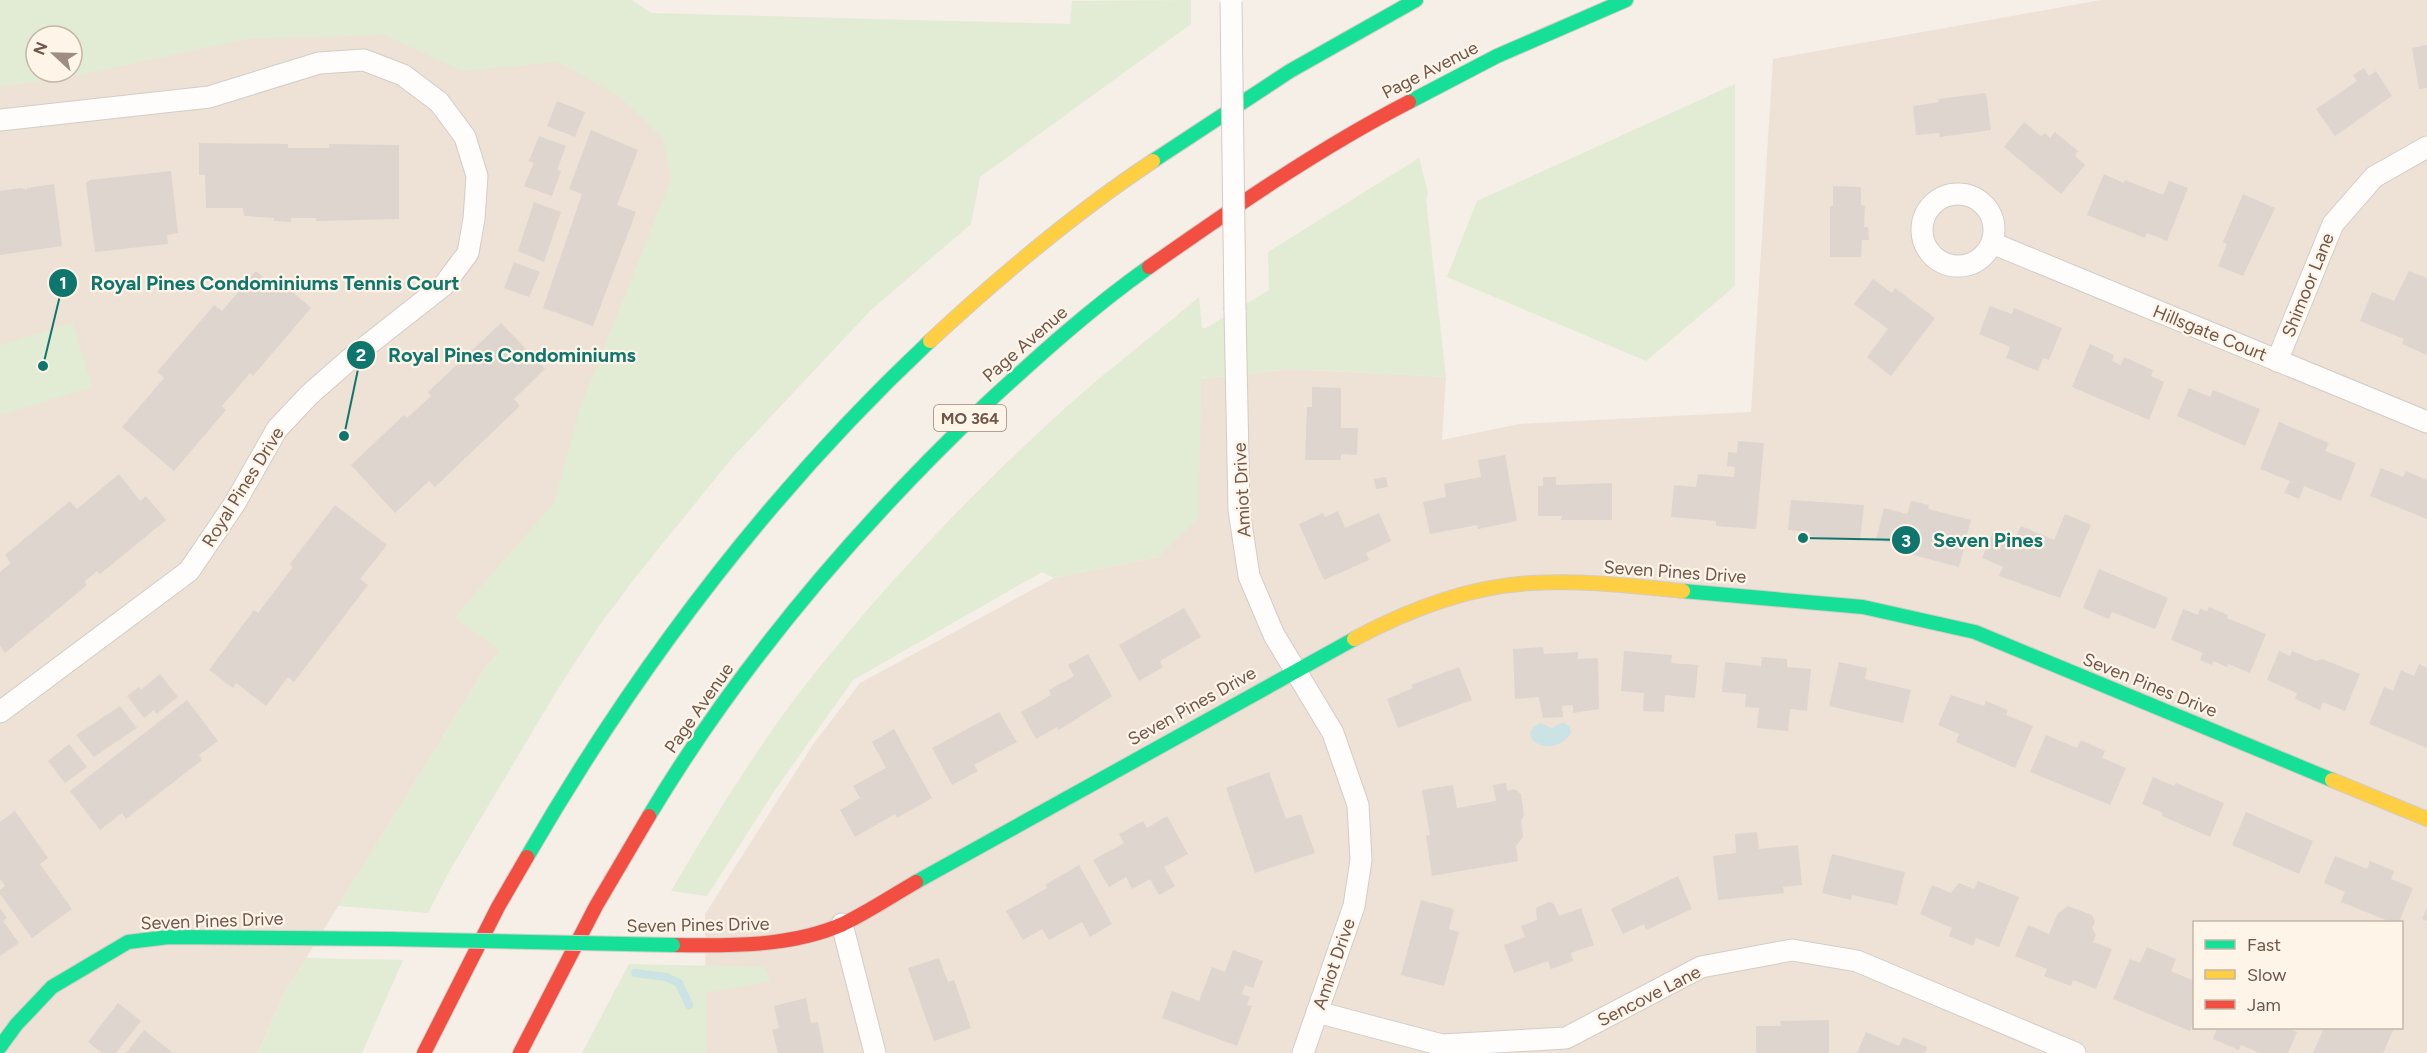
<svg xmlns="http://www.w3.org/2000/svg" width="2427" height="1053" viewBox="0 0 2427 1053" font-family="Figtree,sans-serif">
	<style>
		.residential { fill: #eee2d6; fill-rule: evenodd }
		.green { fill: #e2ebd3; fill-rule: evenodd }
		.water { fill: #cbe3e4 }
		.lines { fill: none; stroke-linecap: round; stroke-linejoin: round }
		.stream { stroke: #cbe3e4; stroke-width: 8 }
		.building { fill: #ded5ce }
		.street-casing { stroke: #d4ccc6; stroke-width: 23 }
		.fast-casing { stroke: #d4ccc5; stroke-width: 16 }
		.slow-casing { stroke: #d4ccc5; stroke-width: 16 }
		.jam-casing { stroke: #d4ccc5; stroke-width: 16 }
		.street { stroke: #fefdfc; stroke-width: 21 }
		.fast { stroke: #16e098; stroke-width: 14 }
		.slow { stroke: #ffcf43; stroke-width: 14 }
		.jam { stroke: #f24e42; stroke-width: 14 }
		.street-bridge-casing { stroke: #d4ccc6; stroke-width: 23; stroke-linecap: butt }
		.fast-bridge-casing { stroke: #d4ccc5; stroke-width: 16; stroke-linecap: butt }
		.street-bridge { stroke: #fefdfc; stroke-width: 21 }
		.fast-bridge { stroke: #16e098; stroke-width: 14 }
		.labels { text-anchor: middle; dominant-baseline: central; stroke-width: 4.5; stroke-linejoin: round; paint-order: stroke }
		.shield { fill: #fef5e8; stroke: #9b867a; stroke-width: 1.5 }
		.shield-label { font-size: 16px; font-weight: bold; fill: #70574b }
		.street-label { font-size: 18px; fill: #70574b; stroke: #fef5e8 }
		.leader { fill: none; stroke: #0f766e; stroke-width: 2 }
		.callout-dot { fill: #0f766e; stroke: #fef5e8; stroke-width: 2 }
		.mark-label { font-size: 18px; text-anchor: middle; font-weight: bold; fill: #fff }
		.callout-label { font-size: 20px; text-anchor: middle; font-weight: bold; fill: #0f766e; stroke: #fef5e8; stroke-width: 4.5; stroke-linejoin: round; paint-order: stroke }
	</style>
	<rect width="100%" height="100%" fill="#f5efe8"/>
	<g class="residential">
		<path d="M0,0l651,13 240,193 -405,461 -204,330 -24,56h-258zM36,36h36v36h-36z"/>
		<path d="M2101,0h326v1053h-1721l-1,-139 109,-171 46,-60 194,-105 104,-21 41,-85 2,-93 88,-10 157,8 -4,63 77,-16 232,-12 22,-353zM2194,922h208v106h-208z"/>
	</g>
	<g class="green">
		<path d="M0,0h632l19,13 419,11 2,-23 119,-1v24l-211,153 -9,47 -100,86 -139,148 -94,116 -39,52 -43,66 -106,178 -22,43 -90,-7 148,-239 14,-16 -46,-34 100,-114 25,-92 92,-232 -8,-40 -44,-43 -61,-34 -96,9 -77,-36 -138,4 -190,41 -57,6zM36,36h36v36h-36z"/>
		<path d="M1735,84v202l-89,75 -199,-84 30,-76z"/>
		<path d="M1419,158l9,35 -2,7 20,177 -157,-8 -88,10 -2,139 -41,39 -104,21 -12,-6 -189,108 -78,110 -68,106 -36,-5c46,-78 93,-156 151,-227 73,-90 155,-176 241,-254 43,-39 91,-75 136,-113l3,31h4l63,-38 -1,-38z"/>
		<path d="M73,323l19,64 -92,28v-70z"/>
		<path d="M306,958l97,2 -41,93h-104l24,-56z"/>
		<path d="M629,964l136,3 5,14 -64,12v60h-124z"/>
	</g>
	<path class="water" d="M1563,722l7,5 1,6c-9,14 -27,18 -39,7l-2,-7 3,-6 7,-4 12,5z"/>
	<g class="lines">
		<path class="stream" d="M635,973l31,4 13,6 10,22"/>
	</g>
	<g class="building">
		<path d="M2427,45v43l-8,1 -7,-41z"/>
		<path d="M2364,68l5,8 7,-5 16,25 -57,40 -19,-27 41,-28 -4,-6z"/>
		<path d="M1986,93l5,37 -51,7 -1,-4 -23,2 -3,-29 26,-4 -1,-3z"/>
		<path d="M557,101l28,11 -10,25 -28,-11z"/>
		<path d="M2024,122l17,14 4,-3 5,5 5,-6 23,19 -3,5 10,9 -24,29 -57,-47z"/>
		<path d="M591,130l47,20 -21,55 19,7 -43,114 -50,-18 39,-114 -13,-5z"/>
		<path d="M539,136l27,10 -9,24 4,1 -9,25 -28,-10 10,-23 -5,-2z"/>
		<path d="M199,143l89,1v4h41v-4l70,1v74l-83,2v-3h-25v4l-17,-1v-3l-30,-2 -1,-8h-37l-1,-33h-6z"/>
		<path d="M171,171l7,62 -11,2 1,9 -73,8 -9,-69 4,-3z"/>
		<path d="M2104,174l20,9 1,-3 38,15 6,-14 19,7 -21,53 -20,-8 -2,5 -58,-23z"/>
		<path d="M54,184l8,62 -62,9v-64l21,-3 6,2v-2z"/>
		<path d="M1833,186l28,1v18l4,1 -1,21h4l1,13h-7l-1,17h-31v-51h3z"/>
		<path d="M2243,194l32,14 -32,68 -25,-10 9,-22 -4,-2z"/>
		<path d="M534,202l27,10 -17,50 -26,-11z"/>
		<path d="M514,262l26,10 -11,25 -25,-9z"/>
		<path d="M256,271l26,22 5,-6 24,21 -58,68 -3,-3 -28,33 4,4 -52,61 -52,-44 42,-49 -7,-6 57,-67 8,6z"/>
		<path d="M2409,271l18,7v77l-25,-11 2,-5 -44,-18 12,-29 22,9z"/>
		<path d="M1873,279l19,14 3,-5 40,30 -44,58 -24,-19 21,-28 -34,-25z"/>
		<path d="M1990,306l22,8 2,-6 48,20 -13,32 -6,-2 -5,13 -32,-13 4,-11 -31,-13z"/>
		<path d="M501,323l44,46 -31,30 6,7 -85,81 -6,-6 -34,32 -44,-48 53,-50 3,3 24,-22 -3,-4z"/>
		<path d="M2090,344l24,11 -2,6 9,4 3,-8 29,13 -2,6 13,6 -15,38 -77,-33z"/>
		<path d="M1312,387l29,1v40h17l-1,27 -16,-1v6h-36l2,-53h5z"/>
		<path d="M2189,388l21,9 3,-7 47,19 -15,37 -68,-30z"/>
		<path d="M2279,422l50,21 -4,8 31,12 -15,38 -37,-15 -5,13 -15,-6 6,-12 -30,-12z"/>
		<path d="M1738,441l26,2 -8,86 -40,-3v-5l-45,-4 3,-32 22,2 2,-13 36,3 1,-10 -8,-1 1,-14 9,1z"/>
		<path d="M1505,455l12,66 -39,8 -1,-4 -47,9 -7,-32 23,-5 -2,-13 37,-7 -3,-17z"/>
		<path d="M2381,468l22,9 3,-6 21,9v39l-57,-23z"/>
		<path d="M119,474l21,27 6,-5 20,24 -66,54 -3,-3 -13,11 3,3 -82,68 -5,-7v-74l11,-9 -6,-8 65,-54 7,8z"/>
		<path d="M1386,477l2,10 -12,2 -2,-10z"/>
		<path d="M1543,477h13v8l56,-2v37h-51l1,-4h-24v-30h5z"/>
		<path d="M1791,500l73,5 -4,36 -50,-5v-4l-22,-2z"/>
		<path d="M1911,501l18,4 -1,4 43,11 -12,47 -65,-17 2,-6 -20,-4 8,-32 23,6z"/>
		<path d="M335,505l52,40 -27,34 8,6 -74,97 -6,-5 -22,29 -30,-23 -3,5 -24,-18 45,-60 4,3 35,-46 -3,-3z"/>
		<path d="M1338,511l7,17 34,-15 12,28 -25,12 3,7 -45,20 -25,-56 24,-11 2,4z"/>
		<path d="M2065,514l26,11 -31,73 -61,-22 4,-9 -21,-9 12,-28 21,8 6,-12 33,14z"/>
		<path d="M2099,569l69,29 -13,31 -43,-17 -3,7 -26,-11z"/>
		<path d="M2209,607l19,8 -1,3 39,16 -16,39 -22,-9 -1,3 -14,-6 -1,4 -12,-5 3,-7 -32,-13 12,-31 15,6 2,-6 7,2z"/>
		<path d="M1184,608l17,29 -41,24 3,6 -24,14 -20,-36z"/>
		<path d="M1543,647l1,7 34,-2v7l20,-1 1,51 -26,4v-8l-11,1 1,11 -20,1 -4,-21 -24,2 -2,-50z"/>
		<path d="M1624,651l48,4 -1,8 27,2 -3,33 -30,-3 -1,17 -21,-1 1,-18 -23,-2z"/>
		<path d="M2279,651l11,5 2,-5 24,10 6,-2 38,15 -15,37 -22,-9 -3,8 -25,-11 2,-6 -30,-13z"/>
		<path d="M1088,654l24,42 -53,34 -2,-3 -21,12 -15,-27 30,-17 -2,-5 25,-14 -6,-11z"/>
		<path d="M1762,657l25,2v8l24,2 -4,42 -17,-2 -2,22 -31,-3 2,-20 -14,-1 1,-13 -24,-2 3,-30 36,4z"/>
		<path d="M1839,662l28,6 -2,11 46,11 -8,33 -74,-17z"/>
		<path d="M2419,664l8,4v80l-58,-24 15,-37 9,4 8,-21 13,6z"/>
		<path d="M1459,667l13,33 -74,28 -11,-29 26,-11 -2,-3z"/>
		<path d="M160,674l18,23 -22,17 -2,-4 -10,8 -17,-22 12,-9 2,3z"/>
		<path d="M1951,695l33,11 2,-5 22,9 -2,5 27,11 -18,42 -59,-26 3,-8 -21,-9z"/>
		<path d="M187,700l31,41 -19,14 3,5 -76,59 -4,-6 -22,17 -30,-39z"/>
		<path d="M120,706l17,22 -43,29 -18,-22z"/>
		<path d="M999,712l18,30 -43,23 4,6 -26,14 -20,-37z"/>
		<path d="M894,729l38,69 -35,20 -2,-4 -40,23 -15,-27 20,-12 -7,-12 33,-18 -14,-26z"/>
		<path d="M2046,735l31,13 4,-8 24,11 -3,7 24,10 -16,37 -80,-33z"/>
		<path d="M69,744l18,23 -22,16 -17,-22z"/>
		<path d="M1269,772l17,47 15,-5 14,39 -60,20 -29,-85z"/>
		<path d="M2153,777l21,9 2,-3 48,20 -14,34 -48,-21 1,-3 -21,-9z"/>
		<path d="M1506,783l1,8 7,-2 7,5 3,21 -3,6 2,16 -7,9 2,15 -86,15 -6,-40 4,-1 -8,-45 31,-5 4,23 39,-7 -3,-16z"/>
		<path d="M15,811l33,47 -8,6 32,45 -40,29 -32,-44v-4l5,-4 -5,-7v-57z"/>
		<path d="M2246,812l67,29 -14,33 -67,-29z"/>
		<path d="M1167,816l21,38 -24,13 11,19 -16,9 -9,-16 -18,10 -6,-12 -17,10 -16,-27 31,-17 -5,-9 24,-13 4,7z"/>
		<path d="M1757,832l2,17 39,-4 4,40 -19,2 1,6 -66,7 -5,-44 23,-3 -1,-19z"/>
		<path d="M1832,854l73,18 -8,33 -45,-10 -1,5 -29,-7z"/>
		<path d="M2335,856l32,13 3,-8 24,10 -3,8 22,9 -14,34h-8l-50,-20 4,-10 -21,-9z"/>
		<path d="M1079,865l33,59 -22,13 -8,-15 -33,18 -7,-11 -19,11 -17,-29 41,-23 -2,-3z"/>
		<path d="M1678,876l14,33 -46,21 -2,-6 -21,10 -12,-25z"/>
		<path d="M1978,881l41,16 -20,50 -23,-9 -3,8 -24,-10 3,-8 -32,-14 12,-29 19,8 8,-10 15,6z"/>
		<path d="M1421,900l33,9 -5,20 10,3 -15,54 -43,-11z"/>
		<path d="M1549,902l5,2 5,12 22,-8 13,37 -23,8 2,8 -22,8 -3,-8 -34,12 -10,-28 21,-8 -4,-11 16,-6 -1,-12z"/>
		<path d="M2068,906l24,9 3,7 -3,6 4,7 -3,7 19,7 -16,40 -23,-9 -2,6 -27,-10 3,-7 -32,-13 13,-31 21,9 9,-21z"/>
		<path d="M2427,907v14l-5,-2z"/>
		<path d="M0,908l7,10 -4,3 16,22 -19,13z"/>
		<path d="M2147,947l29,12 -5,12 23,10v39l-4,11 -77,-32 17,-40 10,4z"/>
		<path d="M1233,950l30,11 -10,27 -8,-3 -3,9 8,3 -3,8 5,1 -15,40 -75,-28 10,-27 27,10 13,-34 13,5z"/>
		<path d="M939,958l9,24 6,-2 17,48 -37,13 -26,-73z"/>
		<path d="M806,998l5,25 7,-1 6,31h-46l-6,-23 7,-2 -5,-22z"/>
		<path d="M118,1003l23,18 -25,32h-14l-14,-11z"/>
		<path d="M1829,1020v33h-73v-27h25l-1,-5z"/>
		<path d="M2217,1028h71l9,4 -9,21h-28l-19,-8 -2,5 -26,-11z"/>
		<path d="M2324,1028h70l-11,25h-70z"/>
		<path d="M144,1030l29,23h-47z"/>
		<path d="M1866,1032l33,14 4,-9 24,10 -2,6h-68z"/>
	</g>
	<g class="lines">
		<defs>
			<g id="street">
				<path d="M0,120l209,-23 110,-34 45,-3 39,15 36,27 26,35 12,39 -3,43 -6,34 -24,32 -94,74 -41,36 -32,34 -42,74 -46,68 -189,141"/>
				<circle cx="1958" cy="230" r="36"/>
				<path d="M1992,243l435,179"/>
				<path d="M1235,310l4,200 10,66 25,59 59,98 25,72 3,55 -7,46 -51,147"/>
				<path d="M2277,361l56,-137 41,-47 53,-30"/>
				<path d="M842,924l33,129"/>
				<path d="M1317,1012l125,33 124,-7 135,-71 91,-17 65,11 218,92"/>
			</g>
			<g id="fast">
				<path d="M1409,102l88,-46 129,-56"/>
				<path d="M1153,161l137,-90 126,-71"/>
				<path d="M1683,591l180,16 112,25 357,148"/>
				<path d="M649,816c91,-152 208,-289 336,-411 52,-48 106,-97 164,-138"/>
				<path d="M527,857c111,-192 241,-364 403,-516"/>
				<path d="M916,882l438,-243"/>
				<path d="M0,1047l16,-22 36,-38 76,-45 41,-5 221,2"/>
			</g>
			<g id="slow">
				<path d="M930,341c70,-65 143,-127 223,-180"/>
				<path d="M1354,639c54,-29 117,-53 178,-56 50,-3 101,3 151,8"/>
				<path d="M2332,780l95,39"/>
			</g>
			<g id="jam">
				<path d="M1149,267c84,-59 169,-118 260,-165"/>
				<path d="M673,945c56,1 118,2 170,-21 25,-12 49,-28 73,-42"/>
				<path d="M424,1053l74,-146 29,-50"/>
				<path d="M520,1053l76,-147 53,-90"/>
			</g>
		</defs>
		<use href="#street" class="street-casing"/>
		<use href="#fast" class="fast-casing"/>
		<use href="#slow" class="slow-casing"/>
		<use href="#jam" class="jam-casing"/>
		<use href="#street" class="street"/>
		<use href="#fast" class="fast"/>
		<use href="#slow" class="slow"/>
		<use href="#jam" class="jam"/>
		<defs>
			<path id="street-bridge" d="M1231,2l4,308"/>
			<path id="fast-bridge" d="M390,939l283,6"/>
		</defs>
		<use href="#street-bridge" class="street-bridge-casing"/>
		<use href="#fast-bridge" class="fast-bridge-casing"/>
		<use href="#street-bridge" class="street-bridge"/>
		<use href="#fast-bridge" class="fast-bridge"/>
	</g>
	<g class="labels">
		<rect class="shield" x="934" y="405" width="72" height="26" rx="4.5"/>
		<g class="shield-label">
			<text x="970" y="418">MO 364</text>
		</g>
		<g class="street-label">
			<text transform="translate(1430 70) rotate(-27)">Page Avenue</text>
			<text transform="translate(2308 285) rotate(-68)">Shimoor Lane</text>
			<text transform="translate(2210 333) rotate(22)">Hillsgate Court</text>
			<text transform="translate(1025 344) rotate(-41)">Page Avenue</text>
			<text transform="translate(243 487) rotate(-58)">Royal Pines Drive</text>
			<text transform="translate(1242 490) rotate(-93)">Amiot Drive</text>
			<text transform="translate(1675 572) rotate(4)">Seven Pines Drive</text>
			<text transform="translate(2150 685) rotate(22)">Seven Pines Drive</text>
			<text transform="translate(1192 706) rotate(-29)">Seven Pines Drive</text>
			<text transform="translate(699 708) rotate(-55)">Page Avenue</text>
			<text transform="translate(212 921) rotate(-2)">Seven Pines Drive</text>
			<text transform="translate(698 925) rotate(-1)">Seven Pines Drive</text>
			<text transform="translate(1334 964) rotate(-71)">Amiot Drive</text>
			<text transform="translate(1649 996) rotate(-27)">Sencove Lane</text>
		</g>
	</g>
	<path class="leader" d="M43 366L63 283M344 436L361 355M1803 538L1906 540"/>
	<g class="callout-dot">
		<circle cx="43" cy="366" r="6"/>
		<circle cx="344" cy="436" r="6"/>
		<circle cx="1803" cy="538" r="6"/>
		<circle cx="63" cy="283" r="15"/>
		<circle cx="361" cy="355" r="15"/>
		<circle cx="1906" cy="540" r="15"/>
	</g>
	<g class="mark-label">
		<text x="63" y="289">1</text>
		<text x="361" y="361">2</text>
		<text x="1906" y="547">3</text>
	</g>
	<g class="callout-label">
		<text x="275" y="290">Royal Pines Condominiums Tennis Court</text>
		<text x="512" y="362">Royal Pines Condominiums</text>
		<text x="1988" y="547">Seven Pines</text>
	</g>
	<rect x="2193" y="921" width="210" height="108" fill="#fef5e8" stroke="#c5b6a9" stroke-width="1.5"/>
	<rect x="2205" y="940" width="30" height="9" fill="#16e098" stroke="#c5b6a9" stroke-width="1.5"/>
	<text x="2247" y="951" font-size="18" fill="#70574b">Fast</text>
	<rect x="2205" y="970" width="30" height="9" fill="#ffcf43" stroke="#c5b6a9" stroke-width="1.5"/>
	<text x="2247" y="981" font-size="18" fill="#70574b">Slow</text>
	<rect x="2205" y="1000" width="30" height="9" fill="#f24e42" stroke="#c5b6a9" stroke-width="1.5"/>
	<text x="2247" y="1011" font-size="18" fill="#70574b">Jam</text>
	<g transform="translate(54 54) rotate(292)"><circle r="28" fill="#fef5e8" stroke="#c5b6a9" stroke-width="1.5"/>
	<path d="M0-4.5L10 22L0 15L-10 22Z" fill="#9f8c82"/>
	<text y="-9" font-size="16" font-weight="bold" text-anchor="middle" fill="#70574b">N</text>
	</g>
</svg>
